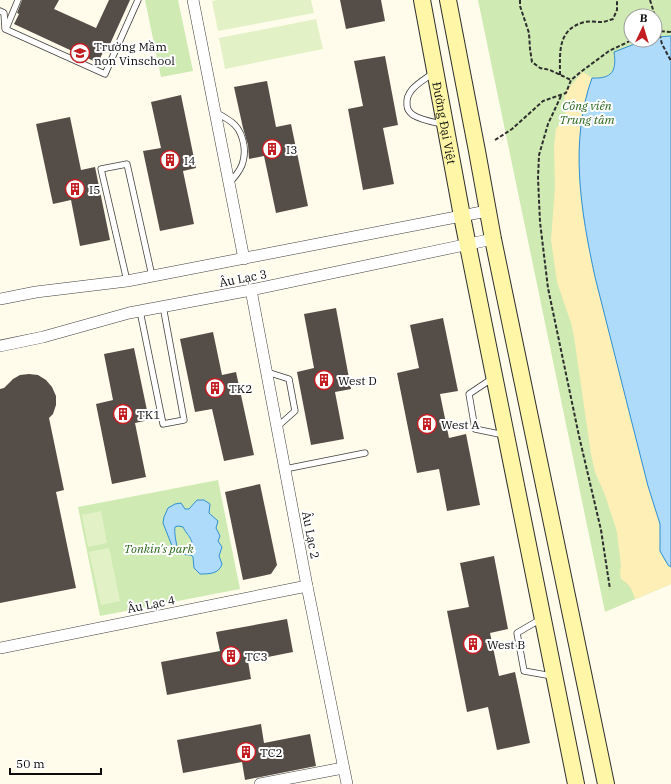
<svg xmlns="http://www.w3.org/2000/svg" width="671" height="784" viewBox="0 0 671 784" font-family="'IBM Plex Serif',serif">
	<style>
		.green { fill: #cfebb3; fill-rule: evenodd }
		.sand { fill: #fdefb5 }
		.pitch { fill: #e2f2c6 }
		.water { fill: #addbf9; stroke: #308fd4; fill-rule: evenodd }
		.building { fill: #554e48 }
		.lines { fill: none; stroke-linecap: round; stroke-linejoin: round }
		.lane-casing { stroke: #3f3f3f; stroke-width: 7 }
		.street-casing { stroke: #3f3f3f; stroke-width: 12 }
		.secondary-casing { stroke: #2e2e2e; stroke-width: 18 }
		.path { stroke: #2e2e2e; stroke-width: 2; stroke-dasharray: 4 2; stroke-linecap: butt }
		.lane { stroke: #fff; stroke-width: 5.5 }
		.street { stroke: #fff; stroke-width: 11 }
		.secondary { stroke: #fff7a7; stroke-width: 16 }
		.labels { text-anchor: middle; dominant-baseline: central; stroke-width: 4; stroke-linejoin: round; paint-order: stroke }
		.poi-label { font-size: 12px; fill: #0c0c0c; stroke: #fff; text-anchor: start }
		.park-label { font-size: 12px; font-style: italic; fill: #28671a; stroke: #fff }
		.street-label { font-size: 12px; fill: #0c0c0c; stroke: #fff }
	</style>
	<rect width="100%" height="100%" fill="#fffcec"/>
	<g class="green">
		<path d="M145,0h33l15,71 -32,6z"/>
		<path d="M478,0h193v584l-66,28zM631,16h24v24h-24z"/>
		<path d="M218,480l22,109 -140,27 -22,-109z"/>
	</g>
	<path class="sand" d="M583,72l9,6c-31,87 -1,182 21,267 12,47 23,94 35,141 4,12 9,25 11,37 4,17 -5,31 12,44v17l-36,15c-3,-9 -5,-15 -14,-20l-1,-6 1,-7 -4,-34 -12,-37 -10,-23 -4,-18 -17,-117 -3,-14 -14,-41 -6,-42 4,-53 -1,-40 2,-18 8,-12 2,-6 -2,-8 1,-11z"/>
	<g class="pitch">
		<path d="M218,0h93l3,13 -96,18 -6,-30z"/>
		<path d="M316,19l7,30 -98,20 -6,-31z"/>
		<path d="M101,511l6,32 -19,4 -6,-32z"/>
		<path d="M109,548l11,53 -19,4 -12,-53z"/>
	</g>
	<g class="water">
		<path d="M671,36v531l-3,-2 -8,-14v-27l-12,-38 -53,-209c-14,-65 -26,-135 -3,-199 20,1 25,-7 22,-26l31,-12h10l1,-3z"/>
		<path d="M197,500h7l6,4 -1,9 9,8 -2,7 4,8 -2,5 4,6 -3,9 3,8c-3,10 -13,10 -22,10l-6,-6 -1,-11 -2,-2 -14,-1 -3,-3 -11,-28 1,-6 4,-9 7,-4 6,-1 4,6h4zM178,526l5,1c4,9 13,13 7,23l-5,1 -7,-2c-2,-5 -4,-18 -3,-22z"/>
	</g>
	<g class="building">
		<path d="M22,0h37l-5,9 42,19 13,-28h21l-24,53 -3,-1 -5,11 -84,-39 5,-10 -2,-1z"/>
		<path d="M340,0h41l4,21 -39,8z"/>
		<path d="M385,56l13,69 -15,3 11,56 -31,6 -15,-81 15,-3 -9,-45z"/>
		<path d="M267,81l9,46 15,-3 17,82 -32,7 -12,-57 -15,3 -1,-14 -5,-17 -9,-41z"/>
		<path d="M181,95l15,73 -13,3 11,53 -34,7 -17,-80 18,-3 -10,-46z"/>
		<path d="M70,117l11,53 14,-3 15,73 -30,6 -9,-46 -18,4 -17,-80z"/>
		<path d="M336,308l15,81 -16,3 9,47 -33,6 -14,-73 17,-4 -10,-54z"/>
		<path d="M443,318l15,73 -18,3 9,44 17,-4 14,71 -33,6 -8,-42 -22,4 -20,-100 22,-5 -9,-43z"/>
		<path d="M213,332l9,43 14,-3 18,83 -30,6 -12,-52 -17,3 -15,-73z"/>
		<path d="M134,348l15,72 -14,3 11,54 -34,7 -16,-80 17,-4 -9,-46z"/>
		<path d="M29,374l9,1 8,5 6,7 4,9v9l-3,9 -4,4 15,72 -8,2 20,96 -76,15v-214l4,-1 9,-9 7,-4z"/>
		<path d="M260,484l17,81 -6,9 -28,6 -18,-88z"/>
		<path d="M494,556l14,73 -18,4 9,43 16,-4 15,71 -33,7 -9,-43 -21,5 -20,-101 22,-4 -9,-44z"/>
		<path d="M287,619l6,33 -45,9 3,18 -84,16 -6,-33 59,-11 -4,-19z"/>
		<path d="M261,724l3,19 46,-9 6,32 -71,14 -3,-18 -59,11 -6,-33z"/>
	</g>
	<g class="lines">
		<defs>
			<g id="lane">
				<path d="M0,11l4,2 1,16 100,45 33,-74"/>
				<path d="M6,29l12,-29"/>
				<path d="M433,73c-10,8 -28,16 -26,32 0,4 2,7 6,10 8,5 20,7 29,9"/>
				<path d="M215,112c17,9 26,14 29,34 1,7 0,13 -2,19 -3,7 -8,13 -13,18"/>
				<path d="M127,281l-26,-112 26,-5 25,112"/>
				<path d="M140,311l23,113 21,-4 -21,-114"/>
				<path d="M267,372l22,7 6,32 -18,16"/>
				<path d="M493,378l-24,16 6,35 29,6"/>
				<path d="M285,469l80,-16"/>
				<path d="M541,619l-24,14 7,38 28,5"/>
			</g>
			<g id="street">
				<path d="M193,0l51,259"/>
				<path d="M251,290l56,296 40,198"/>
				<path d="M0,299l36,-7 91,-11 360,-70"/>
				<path d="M0,346l43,-9 86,-24 122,-23 242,-51"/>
				<path d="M0,648l307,-62"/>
				<path d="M260,784l83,-16"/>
			</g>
			<g id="secondary">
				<path id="s1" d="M422,0l40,216 114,568"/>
				<path d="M448,0l29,151 16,88 113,545"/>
			</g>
		</defs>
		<use href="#lane" class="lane-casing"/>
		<use href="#street" class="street-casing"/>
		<use href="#secondary" class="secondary-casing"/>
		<g class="path">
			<path d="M520,0v6l9,27 1,16 2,13 8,6 10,2 21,10"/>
			<path d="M650,0l5,16"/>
			<path d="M655,17l7,27 9,17"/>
			<path d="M655,32l3,-1 13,1"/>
			<path d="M560,75c0,-23 -3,-46 25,-53 5,-1 11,0 16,0 4,0 8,-2 12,-3l4,-9v-10"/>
			<path d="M561,96l-13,28 -9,31 -1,23 2,44 8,66 31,148 22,94 9,59"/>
			<path d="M495,140l17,-11 31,-28 23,-8 5,-13 11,-9 27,-20 23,-11"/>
		</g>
		<use href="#lane" class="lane"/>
		<use href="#street" class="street"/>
		<use href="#secondary" class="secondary"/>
	</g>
	<defs>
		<symbol id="school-ring" viewBox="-11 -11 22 22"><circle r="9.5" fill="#fff" stroke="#c31d22" stroke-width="1.5"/><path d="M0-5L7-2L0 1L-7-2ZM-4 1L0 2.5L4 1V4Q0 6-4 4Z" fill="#c31d22"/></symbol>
		<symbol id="building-ring" viewBox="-11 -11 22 22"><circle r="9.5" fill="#fff" stroke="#c31d22" stroke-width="1.5"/><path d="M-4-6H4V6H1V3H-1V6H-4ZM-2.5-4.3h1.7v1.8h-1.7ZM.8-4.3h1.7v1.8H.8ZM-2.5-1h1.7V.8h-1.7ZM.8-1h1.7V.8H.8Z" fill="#c31d22"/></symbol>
	</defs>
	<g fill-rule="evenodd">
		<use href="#school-ring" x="69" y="42" width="22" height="22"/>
		<use href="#building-ring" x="261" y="138" width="22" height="22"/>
		<use href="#building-ring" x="159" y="149" width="22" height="22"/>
		<use href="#building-ring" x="64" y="178" width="22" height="22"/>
		<use href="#building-ring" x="313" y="369" width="22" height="22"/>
		<use href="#building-ring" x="204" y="377" width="22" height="22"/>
		<use href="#building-ring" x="112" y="403" width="22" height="22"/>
		<use href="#building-ring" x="416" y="413" width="22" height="22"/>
		<use href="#building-ring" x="462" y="633" width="22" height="22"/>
		<use href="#building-ring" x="220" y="645" width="22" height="22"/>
		<use href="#building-ring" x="235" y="741" width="22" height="22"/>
	</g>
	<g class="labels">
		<g class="poi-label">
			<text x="94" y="46">Trường Mầm<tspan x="94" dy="14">non Vinschool</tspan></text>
			<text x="286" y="149">I3</text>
			<text x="184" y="160">I4</text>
			<text x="89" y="189">I5</text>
			<text x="338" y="380">West D</text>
			<text x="229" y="388">TK2</text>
			<text x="137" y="414">TK1</text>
			<text x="441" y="424">West A</text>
			<text x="487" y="644">West B</text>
			<text x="245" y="656">TC3</text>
			<text x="260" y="752">TC2</text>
		</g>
		<g class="park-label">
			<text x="587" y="105">Công viên<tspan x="587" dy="14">Trung tâm</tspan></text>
			<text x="159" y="548">Tonkin's park</text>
		</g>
		<g class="street-label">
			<text stroke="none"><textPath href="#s1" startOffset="125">Đường Đại Việt</textPath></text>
			<text transform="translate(243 278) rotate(-11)">Âu Lạc 3</text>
			<text transform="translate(311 535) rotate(79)">Âu Lạc 2</text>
			<text transform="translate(151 604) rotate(-11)">Âu Lạc 4</text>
		</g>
	</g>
	<g transform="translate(643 28) rotate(4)"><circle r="19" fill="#ffffff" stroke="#9e9e9e"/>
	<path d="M0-3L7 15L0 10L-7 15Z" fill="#c31d22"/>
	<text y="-6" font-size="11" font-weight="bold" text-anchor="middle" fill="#0c0c0c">B</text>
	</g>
	<path d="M10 768v6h91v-6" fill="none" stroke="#0c0c0c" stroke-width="2"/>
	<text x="16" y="768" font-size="12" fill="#0c0c0c" stroke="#ffffff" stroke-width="3" paint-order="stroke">50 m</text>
</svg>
